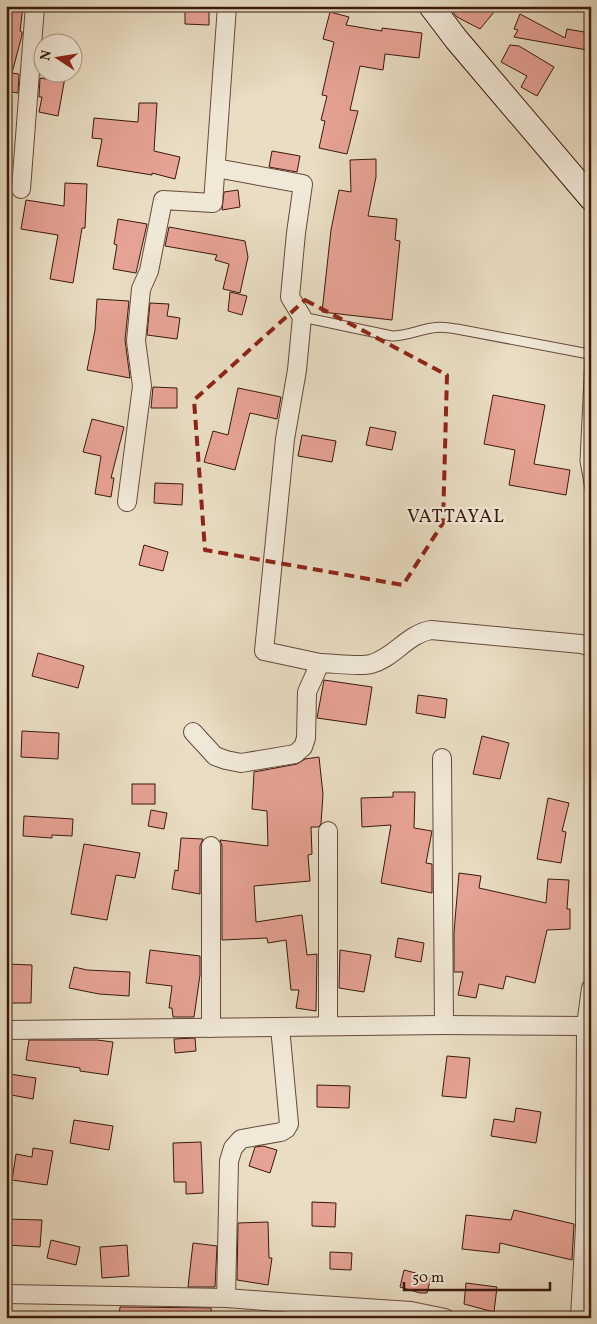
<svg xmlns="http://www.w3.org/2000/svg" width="597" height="1324" viewBox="0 0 597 1324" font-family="Vollkorn,serif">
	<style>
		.building { fill: #e6a294; stroke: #3a190c }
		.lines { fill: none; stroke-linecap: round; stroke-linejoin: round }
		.lane-casing { stroke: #664a3a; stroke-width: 11 }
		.street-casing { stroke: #664a3a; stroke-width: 20 }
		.secondary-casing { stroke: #3a190c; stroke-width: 26 }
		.lane { stroke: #f1e9d8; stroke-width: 9 }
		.street { stroke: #f1e9d8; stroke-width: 18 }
		.secondary { stroke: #f1e9d8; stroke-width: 24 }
		.marked { fill: none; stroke: #8f2418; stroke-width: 4; stroke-dasharray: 10 6; stroke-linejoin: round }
		.labels { text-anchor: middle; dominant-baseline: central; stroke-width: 4.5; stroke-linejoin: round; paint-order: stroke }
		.neighbourhood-label { font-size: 19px; letter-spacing: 1px; fill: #3a190c; stroke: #f1e9d8 }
	</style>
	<rect width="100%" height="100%" fill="#e9ddc3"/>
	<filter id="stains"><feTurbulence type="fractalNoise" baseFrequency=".004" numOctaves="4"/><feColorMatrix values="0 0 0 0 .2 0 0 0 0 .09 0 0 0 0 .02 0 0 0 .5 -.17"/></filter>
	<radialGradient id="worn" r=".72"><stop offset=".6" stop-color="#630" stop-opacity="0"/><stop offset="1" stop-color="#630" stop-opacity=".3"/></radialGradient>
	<g class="building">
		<path d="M6,6h17l-3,25 2,1v3l-10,38 7,1 -1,19 -12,-2z"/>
		<path d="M185,6h24v19l-24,-1z"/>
		<path d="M448,6h51l-19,23 -23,-12z"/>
		<path d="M330,12l19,5 -3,8 36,6v-3l40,5 -3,25 -34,-4 -2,16 -23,-4 -10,44 8,1 -11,43 -28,-6 6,-27 -4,-1 6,-24 -5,-1 12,-53 -11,-3z"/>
		<path d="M520,14l45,24 2,-9 23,4 -3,17 -73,-13 4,-7 -4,-1z"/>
		<path d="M510,45l9,1 35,21 -17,29 -16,-9 6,-11 -26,-14z"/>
		<path d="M47,72h19l-8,44 -19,-4 3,-15h-3l1,-19 6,1z"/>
		<path d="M139,103h18l-3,48 26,6 -5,22 -23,-6v2l-55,-9 5,-27 -10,-1 2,-20 44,4z"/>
		<path d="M272,151l28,5 -3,16 -28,-5z"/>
		<path d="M376,159v18l-8,39 29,3 -2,21 5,1 -8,79 -70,-8 9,-82 8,-40 12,2 -1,-32z"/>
		<path d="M65,183l22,1 -2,44h-3l-9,55 -23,-4 8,-44 -37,-6 5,-29 38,6z"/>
		<path d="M238,190l2,17 -18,3 2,-18z"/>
		<path d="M118,219l29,5 -11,49 -23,-4 4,-24 -3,-1z"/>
		<path d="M169,227l76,14 3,16 -8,36 -17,-4 6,-25 -14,-4 2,-5 -52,-9z"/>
		<path d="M230,292l17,4 -5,19 -14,-4z"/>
		<path d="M97,299l32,2 -4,39 5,38 -43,-8 8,-40z"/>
		<path d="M150,303l19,1 -2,12 13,2 -3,21 -30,-4z"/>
		<path d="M153,387l24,1v20h-26z"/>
		<path d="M238,388l43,9 -4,22 -27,-6 -15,57 -31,-8 9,-31 15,4z"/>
		<path d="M493,395l52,10 -11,59 36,6 -4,25 -57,-10 6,-35 -31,-6z"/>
		<path d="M92,419l32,8 -13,51h3l-3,19 -16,-3 6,-38 -18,-4z"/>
		<path d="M370,427l26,5 -4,18 -26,-5z"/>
		<path d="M302,435l34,6 -4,21 -34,-6z"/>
		<path d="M155,483l28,1 -1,21 -28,-2z"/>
		<path d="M144,545l24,7 -5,19 -24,-6z"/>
		<path d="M38,653l46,13 -6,22 -46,-12z"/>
		<path d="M324,680l48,7 -6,38 -49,-7z"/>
		<path d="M418,695l29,4 -2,19 -29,-5z"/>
		<path d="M22,731l37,2 -1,26 -37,-2z"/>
		<path d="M482,736l27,7 -9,36 -27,-5z"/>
		<path d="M319,757l4,37 -2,30 -3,3h-7l1,27 -4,1 2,26 -56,5 2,36 46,-7 5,40 10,-1 -1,57 -20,-3 3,-18h-8l-5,-50 -18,3 -1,-5 -45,2v-94l-2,-6 48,6 -1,-35 -15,-2 2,-37 43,-8 8,-5z"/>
		<rect x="132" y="784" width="23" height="20"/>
		<path d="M393,792h22l-1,36 18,3 -6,32 6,1v29l-51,-10 10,-58 -29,2 -1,-29 32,-1z"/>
		<path d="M548,798l21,5 -7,28 4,1 -5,31 -24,-4z"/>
		<path d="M151,810l16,3 -3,16 -16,-3z"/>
		<path d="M24,816l49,3 -1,17 -20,-1v3l-29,-2z"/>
		<path d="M181,838l22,1 -3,7v48l-28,-5 3,-19 3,1z"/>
		<path d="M84,844l56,9 -5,25 -19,-3 -9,45 -36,-6z"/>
		<path d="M459,873l22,3 -2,12 67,15 2,-24 21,1 -2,29h3v20l-23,1 -12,53 -29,-7 -3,13 -24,-5 -3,14 -18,-3 5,-23h-9v-40z"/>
		<path d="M398,938l26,5 -3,19 -26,-5z"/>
		<path d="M150,950l50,6v19l-6,42h-21l-1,-9h-3l3,-22 -26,-3z"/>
		<path d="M340,950l31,5 -7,37 -25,-4z"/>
		<path d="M6,964l26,1 -1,38h-25z"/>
		<path d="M74,967l13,3 43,2 -1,24 -30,-2 -30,-6z"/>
		<path d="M195,1038l1,13 -21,2 -1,-14z"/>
		<path d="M29,1040h68l16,2 -5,33 -28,-4v-3l-54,-8z"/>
		<path d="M447,1056l23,2 -4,40 -24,-2z"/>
		<path d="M9,1074l27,4 -3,21 -27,-5z"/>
		<path d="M317,1085l33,1 -1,22 -32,-1z"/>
		<path d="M516,1108l25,4 -5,31 -45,-7 3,-17 20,3z"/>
		<path d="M74,1120l39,6 -4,24 -39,-7z"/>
		<path d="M201,1142l2,51 -17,1v-12h-12l-1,-39z"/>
		<path d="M263,1146l14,4 -7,23 -21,-7 6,-19z"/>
		<path d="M33,1148l20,3 -6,34 -35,-5 4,-26 16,3z"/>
		<path d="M312,1202l24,1 -1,24 -23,-1z"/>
		<path d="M514,1210l60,14 -2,36 -72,-17 -1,10 -37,-4 4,-34 45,5z"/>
		<path d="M6,1219l36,1 -2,27 -34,-2z"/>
		<path d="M268,1222l1,36h3l-4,27 -31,-5 1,-57z"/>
		<path d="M51,1240l29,7 -4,18 -29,-7z"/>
		<path d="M193,1243l24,3 -2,41h-27z"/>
		<path d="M127,1245l2,31 -27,2 -2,-31z"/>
		<path d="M330,1252l22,1 -1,17 -21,-1z"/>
		<path d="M404,1270l27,7 -4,16h-7l-20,-6z"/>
		<path d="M466,1283l31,4 -3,25 -30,-8z"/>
		<path d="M120,1307l91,1 1,10 -67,-3 -1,3h-25z"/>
	</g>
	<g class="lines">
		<defs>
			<g id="lane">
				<path d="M302,317l90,19c15,0 26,-6 40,-8 9,-2 17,0 25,1l132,25"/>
				<path d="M591,337l-6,124 6,33"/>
			</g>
			<g id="street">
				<path d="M216,168l87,16 -7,49 -6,64 12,20 -5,53 -12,69 -21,212 56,12"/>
				<path d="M21,189l14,-183"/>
				<path d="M127,502l15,-116 -6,-45 5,-52 8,-18 14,-71 50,3 14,-197"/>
				<path d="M193,732l22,24 11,4 15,3 54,-9 8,-7 3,-9 1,-46 13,-29c12,0 40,4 51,1 23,-6 36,-30 60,-34l150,14 10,3"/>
				<path d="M442,758l2,267"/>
				<path d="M328,831v195"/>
				<path d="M211,1028v-182"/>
				<path d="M6,1030l438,-5 142,1"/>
				<path d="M6,1294l220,4 79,6 106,7 34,7"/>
				<path d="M226,1298l3,-137 4,-13 8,-9 40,-7 5,-3 3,-5 -9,-97"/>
				<path d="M580,1318l5,-91 1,-201 5,-38"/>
			</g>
			<path id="secondary" d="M431,6l25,33 135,159"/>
		</defs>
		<use href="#lane" class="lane-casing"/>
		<use href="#street" class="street-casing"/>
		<use href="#secondary" class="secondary-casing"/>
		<use href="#lane" class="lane"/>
		<use href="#street" class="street"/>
		<use href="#secondary" class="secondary"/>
	</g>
	<path class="marked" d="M305,300l142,75 -4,148 -40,62 -198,-35 -11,-150z"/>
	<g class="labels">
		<g class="neighbourhood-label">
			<text x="456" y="517">VATTAYAL</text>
		</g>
	</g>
	<rect width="597" height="1324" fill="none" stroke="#e9ddc3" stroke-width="25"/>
	<rect x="8" y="8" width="582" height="1309" fill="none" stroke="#3a190c" stroke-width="2.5"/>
	<rect x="12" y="12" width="572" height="1299" fill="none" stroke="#3a190c"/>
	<g transform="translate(58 58) rotate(282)"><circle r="24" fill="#f1e9d8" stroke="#a89686"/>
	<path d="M0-4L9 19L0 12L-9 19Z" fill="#8f2418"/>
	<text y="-8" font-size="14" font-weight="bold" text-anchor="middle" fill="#3a190c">N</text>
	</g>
	<path d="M404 1282v8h146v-8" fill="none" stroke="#3a190c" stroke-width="2.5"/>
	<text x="412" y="1282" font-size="15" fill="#3a190c" stroke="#f1e9d8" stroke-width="4" paint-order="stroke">50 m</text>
	<rect width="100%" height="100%" filter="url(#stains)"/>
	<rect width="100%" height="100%" fill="url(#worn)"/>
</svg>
